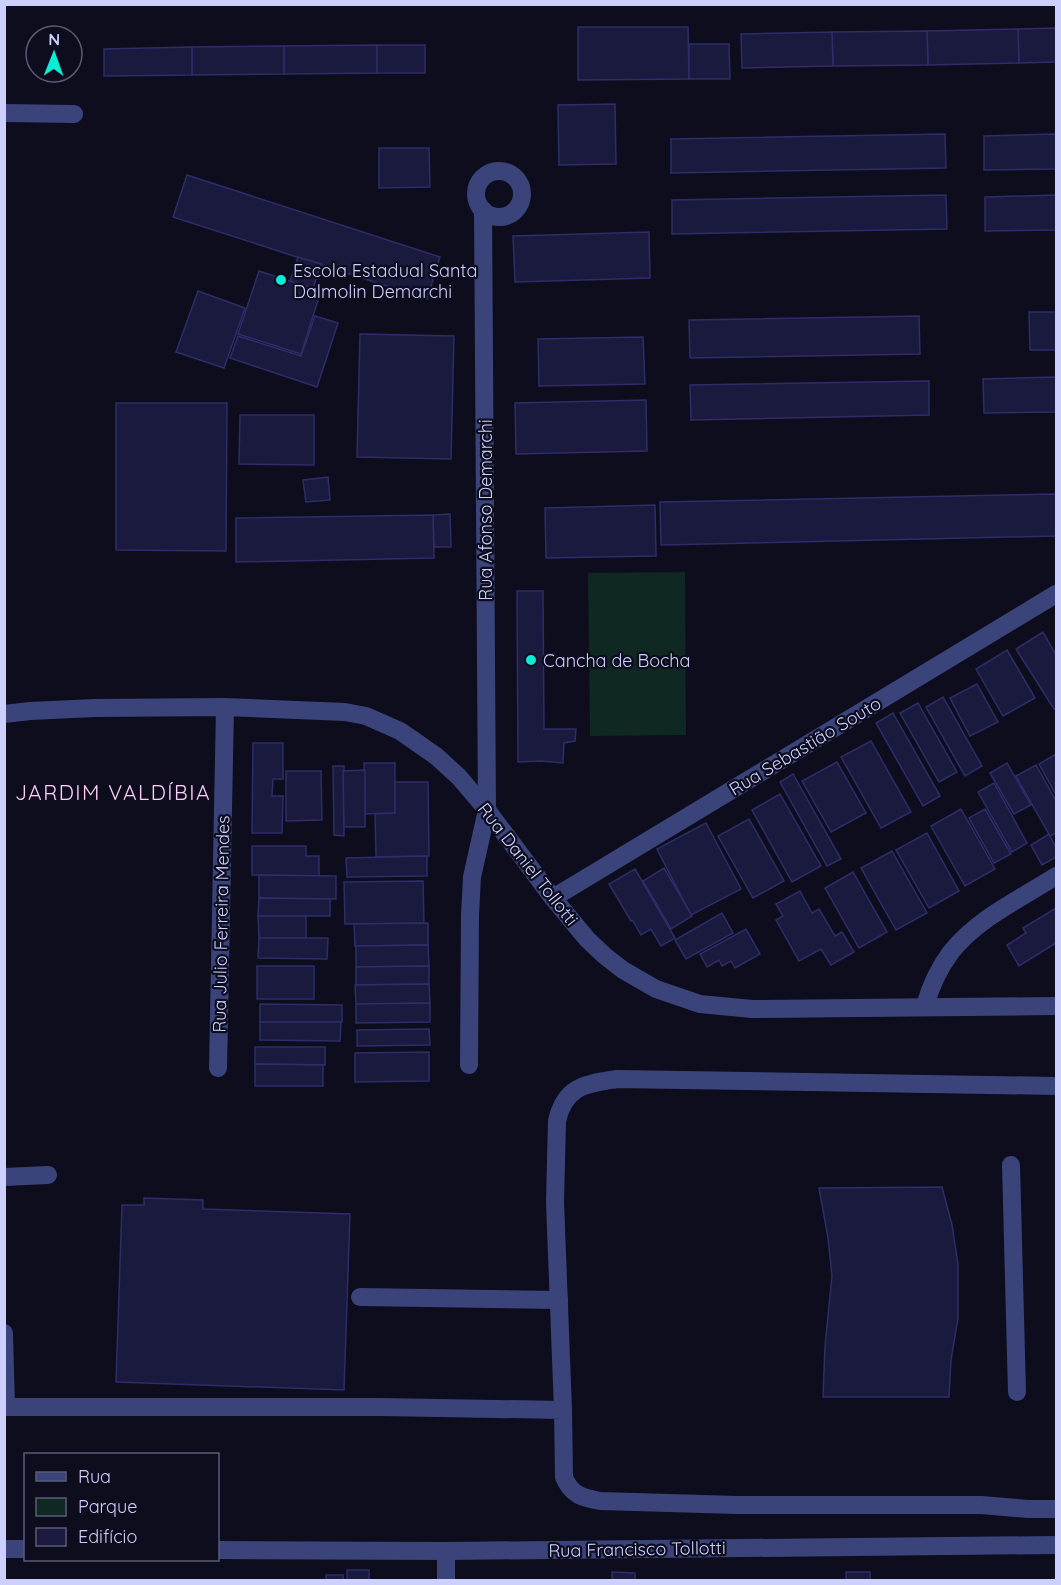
<svg xmlns="http://www.w3.org/2000/svg" width="1061" height="1585" viewBox="0 0 1061 1585" font-family="Quicksand,sans-serif">
	<style>
		.green { fill: #102822 }
		.building { fill: #1a1a3e; stroke: #2e2d69; stroke-width: 1.5 }
		.lines { fill: none; stroke-linecap: round; stroke-linejoin: round }
		.minor { stroke: #3a447b; stroke-width: 18 }
		.poi-dot { fill: #0bebd6; stroke: #0d0d1e; stroke-width: 2 }
		.labels { text-anchor: middle; dominant-baseline: central; stroke-width: 4.5; stroke-linejoin: round; paint-order: stroke }
		.poi-label { font-size: 18px; fill: #cdd0fd; stroke: #0d0d1e; text-anchor: start }
		.street-label { font-size: 18px; fill: #cdd0fd; stroke: #0d0d1e }
		.quarter-label { font-size: 21px; letter-spacing: 1.5px; fill: #fdcef5; stroke: #0d0d1e }
	</style>
	<rect width="100%" height="100%" fill="#0d0d1e"/>
	<path class="green" d="M685,572l1,163 -96,1 -2,-163z"/>
	<g class="building">
		<path d="M578,27h110l1,52 -111,1z"/>
		<path d="M1056,28v34l-37,1 -1,-34z"/>
		<path d="M1018,29l1,34 -91,2 -1,-34z"/>
		<path d="M927,31l1,34 -95,1 -1,-34z"/>
		<path d="M832,32l1,34 -91,2 -1,-34z"/>
		<path d="M689,44h40l1,35h-41z"/>
		<rect x="377" y="45" width="48" height="28"/>
		<path d="M377,45v28l-93,1v-28z"/>
		<path d="M284,46v28l-92,1v-28z"/>
		<path d="M192,47v28l-88,1v-27z"/>
		<path d="M615,104l1,60 -57,1 -1,-60z"/>
		<path d="M945,134l1,34 -275,5v-34z"/>
		<path d="M1056,134v35l-72,1v-34z"/>
		<path d="M379,148h50l1,39 -51,1z"/>
		<path d="M187,175l253,82 -13,42 -254,-82z"/>
		<path d="M946,195l1,34 -275,5v-34z"/>
		<path d="M1056,195v35l-71,1v-34z"/>
		<path d="M649,232l1,46 -135,4 -2,-46z"/>
		<path d="M298,257l23,7 -8,24 -23,-7z"/>
		<path d="M259,271l62,20 -20,63 -63,-20z"/>
		<path d="M198,291l47,17 -21,60 -48,-16z"/>
		<path d="M1029,312h27v38h-26z"/>
		<path d="M315,316l23,7 -21,64 -87,-29 8,-22 63,20z"/>
		<path d="M919,316l1,38 -230,4 -1,-38z"/>
		<path d="M360,334l94,2 -3,123 -94,-2z"/>
		<path d="M643,337l2,47 -106,2 -1,-47z"/>
		<path d="M1056,377v35l-72,1 -1,-34z"/>
		<path d="M929,381v34l-238,5 -1,-35z"/>
		<path d="M646,400l1,51 -131,3 -1,-51z"/>
		<path d="M116,403h111l-1,148 -110,-1z"/>
		<path d="M240,415h74v50l-75,-1z"/>
		<path d="M328,477l2,23 -24,2 -3,-22z"/>
		<path d="M1056,494v42l-395,9 -1,-43z"/>
		<path d="M655,505l1,51 -110,2 -1,-50z"/>
		<path d="M450,514l1,33h-17l-1,-32z"/>
		<path d="M433,515l1,43 -198,4v-44z"/>
		<path d="M517,591h26l1,138h32l-1,12 -11,2 -1,20 -22,-2 -23,1z"/>
		<path d="M1043,632l13,23v53l-2,1 -38,-60z"/>
		<path d="M1007,650l28,48 -32,18 -27,-47z"/>
		<path d="M977,684l21,38 -28,14 -20,-38z"/>
		<path d="M943,697l39,69 -17,10 -39,-69z"/>
		<path d="M918,703l39,69 -18,10 -39,-69z"/>
		<path d="M893,713l47,83 -17,10 -47,-83z"/>
		<path d="M871,741l40,71 -30,16 -40,-71z"/>
		<path d="M253,743h30v36h-10l-1,17h11l-1,37h-30z"/>
		<path d="M1056,754v41l-17,-31z"/>
		<path d="M837,762l29,51 -35,19 -29,-51z"/>
		<path d="M364,763h31v50l-30,1z"/>
		<path d="M1007,763l24,42 -17,9 -24,-41z"/>
		<path d="M1036,765l20,36v32l-6,3 -34,-60z"/>
		<path d="M333,766h11v70l-10,-1z"/>
		<path d="M365,770v57h-21l-1,-56z"/>
		<path d="M286,771h35l1,49 -36,1z"/>
		<path d="M793,774l48,85 -14,7 -47,-84z"/>
		<path d="M395,782h33l1,74 -53,1 -1,-43 20,-1z"/>
		<path d="M994,783l33,60 -15,9 -34,-60z"/>
		<path d="M780,794l41,72 -29,16 -40,-72z"/>
		<path d="M961,809l34,60 -30,17 -34,-60z"/>
		<path d="M985,809l26,45 -17,9 -25,-45z"/>
		<path d="M749,819l35,62 -31,17 -35,-62z"/>
		<path d="M706,823l35,66 -50,26 -34,-66z"/>
		<path d="M927,833l32,58 -30,17 -33,-58z"/>
		<path d="M1049,834l7,14v9l-14,8 -11,-20z"/>
		<path d="M252,846h54v10h13v20l-67,-1z"/>
		<path d="M892,851l35,62 -31,17 -35,-62z"/>
		<path d="M427,856v20l-80,1 -1,-19z"/>
		<path d="M664,868l28,48 -21,13 -28,-48z"/>
		<path d="M635,869l40,69 -14,8 -10,-17 -10,6 -8,-14h-2l-22,-37z"/>
		<path d="M853,872l34,60 -28,16 -34,-60z"/>
		<path d="M259,875l77,1v23l-77,-1z"/>
		<path d="M423,881l1,42 -79,1 -1,-42z"/>
		<path d="M800,891l12,22 7,-4 16,27 7,-4 12,20 -23,13 -10,-16 -22,12 -23,-41 7,-4 -7,-12z"/>
		<path d="M259,898l71,1v17h-72z"/>
		<path d="M1056,908v35l-37,23 -12,-21 19,-12 -3,-5z"/>
		<path d="M722,913l11,20 -47,26 -11,-19z"/>
		<path d="M258,916h48v22h-47z"/>
		<path d="M428,923v22l-73,1 -1,-22z"/>
		<path d="M746,929l14,25 -25,14 -4,-7 -9,5 -3,-6 -12,7 -7,-13z"/>
		<path d="M259,938h69l-1,21 -69,-1z"/>
		<path d="M428,945l1,21 -73,1v-21z"/>
		<rect x="257" y="966" width="57" height="33"/>
		<path d="M429,966v18l-73,1v-18z"/>
		<path d="M429,984l1,19 -74,1 -1,-19z"/>
		<path d="M430,1003v19l-74,1v-19z"/>
		<path d="M260,1004l82,1v17h-82z"/>
		<path d="M260,1022h81l-1,19 -80,-1z"/>
		<path d="M429,1029l1,16 -73,1v-16z"/>
		<path d="M255,1047h70v18l-70,-1z"/>
		<path d="M429,1052v29l-74,1v-29z"/>
		<path d="M255,1064l68,1v21h-68z"/>
		<path d="M942,1187l10,38 6,39v54l-7,42 -2,37h-126l2,-51 7,-70 -4,-38 -9,-50z"/>
		<path d="M144,1198l59,2v9l147,5 -6,176 -228,-8 6,-177h22z"/>
		<rect x="347" y="1570" width="22" height="10"/>
		<path d="M612,1572l23,1v7h-23z"/>
		<rect x="846" y="1572" width="24" height="8"/>
		<rect x="326" y="1575" width="17" height="5"/>
	</g>
	<g class="lines">
		<g class="minor">
			<path d="M4,113l70,1"/>
			<circle cx="499" cy="194" r="23"/>
			<path d="M4,714l26,-3 65,-3 130,-1 120,5 21,4 34,15 36,25 23,21 28,33 66,88 34,41 18,17 18,14 33,19 44,15 52,5 304,-3"/>
			<path d="M553,898l503,-304"/>
			<path d="M925,1006c5,-18 14,-38 26,-54 27,-34 69,-53 105,-76"/>
			<path d="M469,1065l1,-150 2,-38 15,-67 -4,-600"/>
			<path d="M218,1068l7,-361"/>
			<path d="M1011,1165l6,227"/>
			<path d="M4,1177l44,-2"/>
			<path d="M360,1297l199,3"/>
			<path d="M4,1333l2,74"/>
			<path d="M4,1407h377l182,3 1,67c7,18 19,21 36,24l137,4h244l47,4h28"/>
			<path d="M563,1410l-8,-208 2,-81c8,-36 30,-37 60,-42l439,7"/>
			<path d="M4,1549h22"/>
			<path d="M218,1550l228,1 610,-6"/>
			<path d="M446,1551v29"/>
		</g>
	</g>
	<g class="poi-dot">
		<circle cx="281" cy="280" r="6"/>
		<circle cx="531" cy="660" r="6"/>
	</g>
	<g class="labels">
		<g class="poi-label">
			<text x="293" y="270">Escola Estadual Santa<tspan x="293" dy="21">Dalmolin Demarchi</tspan></text>
			<text x="543" y="660">Cancha de Bocha</text>
		</g>
		<g class="street-label">
			<text transform="translate(485 510) rotate(-90)">Rua Afonso Demarchi</text>
			<text transform="translate(805 746) rotate(-31)">Rua Sebastião Souto</text>
			<text transform="translate(528 864) rotate(52)">Rua Daniel Tollotti</text>
			<text transform="translate(221 924) rotate(-89)">Rua Julio Ferreira Mendes</text>
			<text transform="translate(637 1549) rotate(-1)">Rua Francisco Tollotti</text>
		</g>
		<g class="quarter-label">
			<text x="113" y="792">JARDIM VALDÍBIA</text>
		</g>
	</g>
	<rect width="1061" height="1585" fill="none" stroke="#cdd0fd" stroke-width="12"/>
	<rect x="24" y="1453" width="195" height="108" fill="#0d0d1e" stroke="#5a5b77" stroke-width="1.5"/>
	<rect x="36" y="1472" width="30" height="9" fill="#3a447b" stroke="#5a5b77" stroke-width="1.5"/>
	<text x="78" y="1483" font-size="18" fill="#cdd0fd">Rua</text>
	<rect x="36" y="1498" width="30" height="18" fill="#102822" stroke="#5a5b77" stroke-width="1.5"/>
	<text x="78" y="1513" font-size="18" fill="#cdd0fd">Parque</text>
	<rect x="36" y="1528" width="30" height="18" fill="#1a1a3e" stroke="#5a5b77" stroke-width="1.5"/>
	<text x="78" y="1543" font-size="18" fill="#cdd0fd">Edifício</text>
	<g transform="translate(54 54) rotate(1)"><circle r="28" fill="#0d0d1e" stroke="#5a5b77" stroke-width="1.5"/>
	<path d="M0-4.5L10 22L0 15L-10 22Z" fill="#0bebd6"/>
	<text y="-9" font-size="16" font-weight="bold" text-anchor="middle" fill="#cdd0fd">N</text>
	</g>
</svg>
